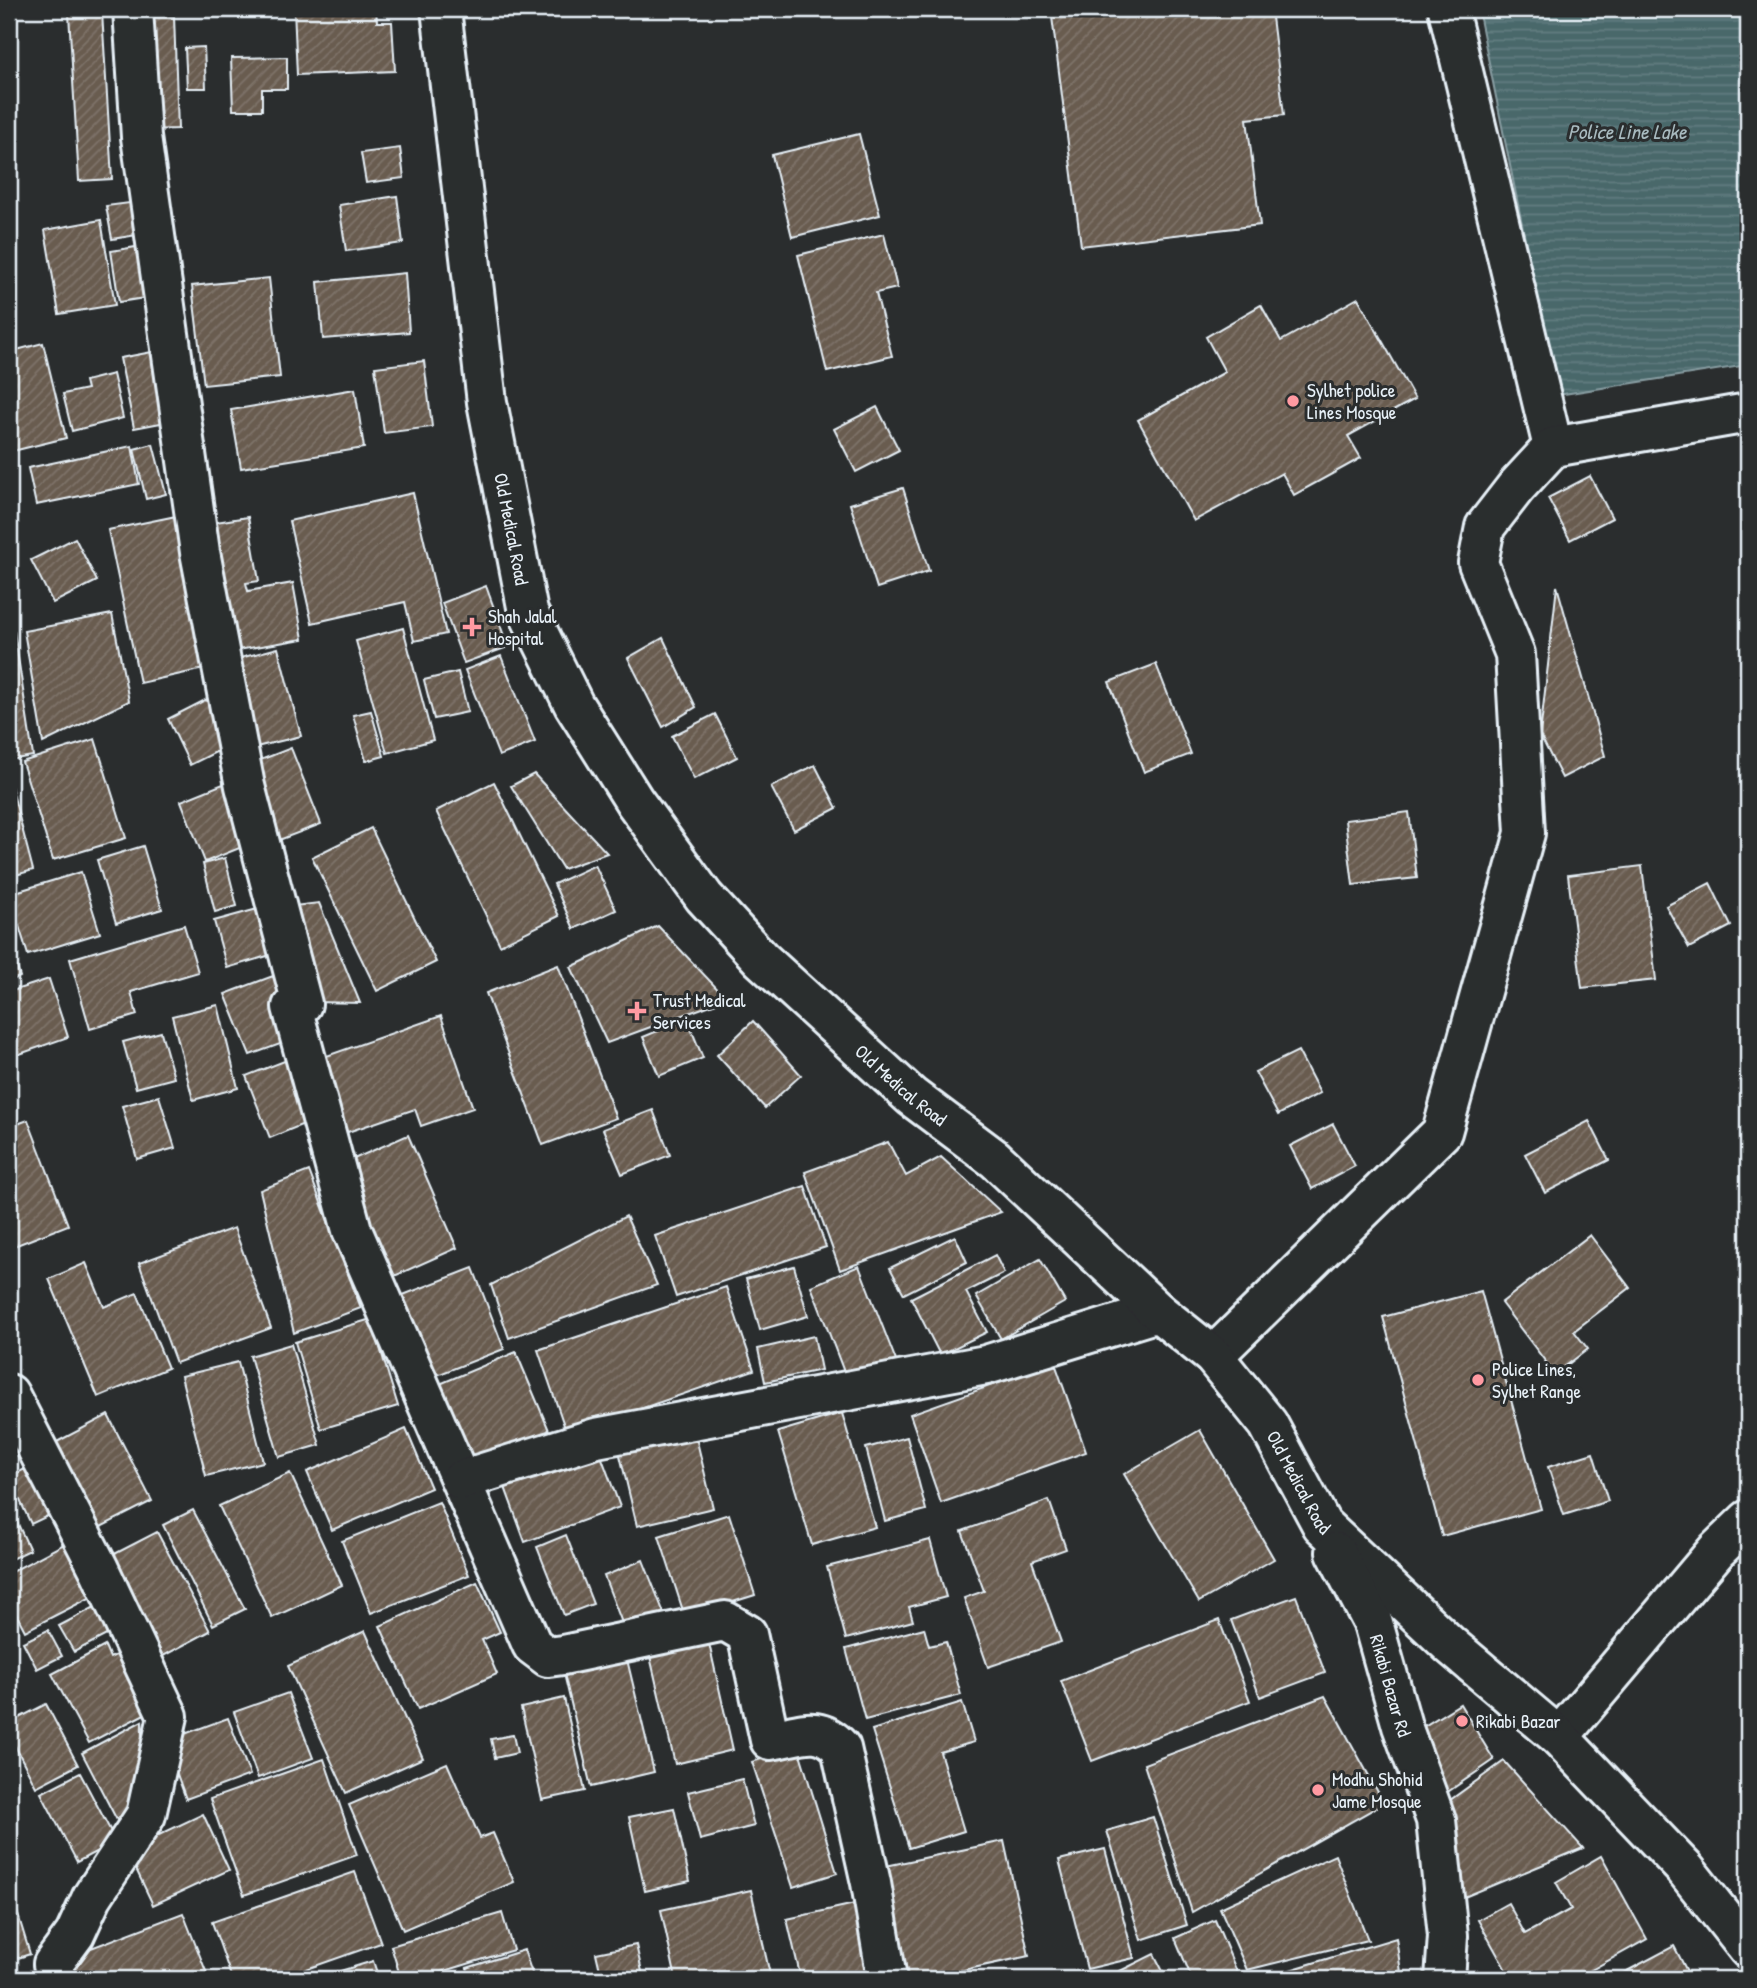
<svg xmlns="http://www.w3.org/2000/svg" width="1757" height="1988" viewBox="0 0 1757 1988" font-family="'Patrick Hand',sans-serif">
	<style>
		.water { fill: url(#water-rules); stroke: #899ea3; stroke-width: 2 }
		.building { fill: url(#building-hatch); stroke: #e8f1f8; stroke-width: 2 }
		.lines { fill: none; stroke-linecap: round; stroke-linejoin: round }
		.minor-casing { stroke: #e8f1f8; stroke-width: 44 }
		.tertiary-casing { stroke: #e8f1f8; stroke-width: 44 }
		.minor { stroke: #2a2d2e; stroke-width: 38 }
		.tertiary { stroke: #2a2d2e; stroke-width: 38 }
		.poi-dot { fill: #ff9aa2; stroke: #2a2d2e; stroke-width: 2.5 }
		.labels { text-anchor: middle; dominant-baseline: central; stroke-width: 6; stroke-linejoin: round; paint-order: stroke }
		.poi-label { font-size: 19px; fill: #e8f1f8; stroke: #2a2d2e; text-anchor: start }
		.street-label { font-size: 19px; fill: #e8f1f8; stroke: #2a2d2e }
		.water-label { font-size: 21px; font-style: italic; fill: #a8babf; stroke: #2a2d2e }
	</style>
	<defs>
		<pattern id="water-rules" width="6" height="5" patternUnits="userSpaceOnUse" patternTransform="scale(1.75)"><rect width="6" height="5" fill="#49676a"/><path d="M0 2.5h6" fill="none" stroke="#637d80"/></pattern>
		<pattern id="building-hatch" width="6" height="6" patternUnits="userSpaceOnUse" patternTransform="scale(1.75)"><rect width="6" height="6" fill="#695c50"/><path d="M-1 1l2-2M0 6l6-6M5 7l2-2" fill="none" stroke="#7e746a"/></pattern>
	</defs>
	<rect width="100%" height="100%" fill="#2a2d2e"/>
	<filter id="ink" filterUnits="userSpaceOnUse"><feTurbulence type="fractalNoise" baseFrequency=".0143" numOctaves="2"/><feDisplacementMap in="SourceGraphic" scale="14" xChannelSelector="R" yChannelSelector="G"/><feConvolveMatrix kernelMatrix="1 2 1 2 8 2 1 2 1" color-interpolation-filters="sRGB"/></filter>
	<g filter="url(#ink)">
		<path class="water" d="M1478,9h270v356l-191,30z"/>
		<g class="building">
			<path d="M294,9h82l1,13h15l3,49 -98,4z"/>
			<path d="M1051,9h220l13,106 -37,4 13,106 -179,21z"/>
			<path d="M102,12l10,167 -33,2 -10,-167z"/>
			<path d="M174,16l4,113 -31,1 -5,-113z"/>
			<path d="M204,47l2,41h-19l-2,-40z"/>
			<path d="M287,57v32h-25v21h-29l-2,-52z"/>
			<path d="M859,134l21,81 -88,22 -20,-82z"/>
			<path d="M400,148l4,30 -38,5 -5,-30z"/>
			<path d="M397,196l6,47 -57,8 -7,-46z"/>
			<path d="M137,202l6,32 -31,5 -6,-33z"/>
			<path d="M101,220l14,85 -56,9 -14,-84z"/>
			<path d="M884,234l13,54 -21,5 16,63 -65,16 -29,-117z"/>
			<path d="M142,246l9,51 -32,5 -8,-51z"/>
			<path d="M405,273l4,59 -86,7 -5,-57z"/>
			<path d="M269,278l11,99 -76,8 -12,-99z"/>
			<path d="M1358,298l57,101 -67,37 13,22 -67,37 -12,-22 -88,48 -56,-101 87,-48 -19,-35 55,-32 20,36z"/>
			<path d="M43,343l23,95 -57,14v-100z"/>
			<path d="M168,349l14,70 -48,9 -14,-70z"/>
			<path d="M424,361l8,66 -48,6 -9,-66z"/>
			<path d="M113,374l10,44 -51,13 -9,-37 24,-5 -2,-8z"/>
			<path d="M355,389l9,59 -123,20 -10,-58z"/>
			<path d="M877,407l22,43 -43,22 -22,-43z"/>
			<path d="M153,444l13,50 -20,5 -12,-50z"/>
			<path d="M132,446l7,38 -103,21 -8,-37z"/>
			<path d="M1590,476l22,42 -42,22 -22,-42z"/>
			<path d="M903,488l26,83 -52,17 -27,-84z"/>
			<path d="M413,493l33,141 -32,7 -9,-39 -93,21 -23,-102z"/>
			<path d="M181,515l32,152 -73,16 -32,-153z"/>
			<path d="M248,517l11,64 -13,2 2,8 45,-8 10,56 -77,13 -23,-128z"/>
			<path d="M75,538l22,43 -44,22 -22,-43z"/>
			<path d="M486,586l22,61 -44,16 -22,-60z"/>
			<path d="M1557,586l48,170 -43,22 -22,-43z"/>
			<path d="M112,614l17,87 -86,42 -19,-112z"/>
			<path d="M403,628l30,112 -46,13 -31,-112z"/>
			<path d="M14,631l19,125 -24,4v-128z"/>
			<path d="M663,638l33,69 -33,20 -35,-69z"/>
			<path d="M278,648l23,88 -53,13 -23,-87z"/>
			<path d="M501,656l34,86 -36,14 -34,-86z"/>
			<path d="M1156,664l35,90 -47,18 -35,-90z"/>
			<path d="M458,672l10,40 -34,7 -10,-39z"/>
			<path d="M207,699l23,46 -40,20 -22,-46z"/>
			<path d="M371,711l13,45 -18,5 -13,-46z"/>
			<path d="M715,714l22,43 -43,22 -22,-43z"/>
			<path d="M95,739l31,99 -73,22 -31,-98z"/>
			<path d="M291,748l30,76 -47,18 -29,-76z"/>
			<path d="M815,765l22,43 -43,22 -23,-43z"/>
			<path d="M534,774l73,79 -44,16 -52,-83z"/>
			<path d="M9,778l24,92 -24,7z"/>
			<path d="M228,782l24,61 -47,19 -24,-61z"/>
			<path d="M494,782l65,134 -59,29 -64,-134z"/>
			<path d="M1409,812l8,66 -64,7 -8,-65z"/>
			<path d="M371,828l65,134 -59,29 -65,-134z"/>
			<path d="M143,846l19,63 -46,14 -19,-63z"/>
			<path d="M225,858l12,48 -22,6 -12,-48z"/>
			<path d="M595,865l21,45 -42,19 -20,-45z"/>
			<path d="M1642,866l14,114 -74,8 -14,-113z"/>
			<path d="M81,872l19,61 -72,22 -19,-61z"/>
			<path d="M1710,883l21,43 -42,22 -23,-42z"/>
			<path d="M319,903l41,100 -47,-1 -20,-96z"/>
			<path d="M261,908l13,46 -47,14 -13,-47z"/>
			<path d="M184,925l14,47 -67,20 6,23 -47,14 -20,-70z"/>
			<path d="M658,926l69,73 -120,44 -36,-76z"/>
			<path d="M9,943l11,34 -11,4z"/>
			<path d="M558,965l58,153 -73,27 -57,-152z"/>
			<path d="M273,976l24,62 -47,17 -25,-61z"/>
			<path d="M49,979l19,58 -51,18 -8,-23v-40z"/>
			<path d="M218,1005l20,83 -45,12 -21,-84z"/>
			<path d="M441,1016l32,92 -52,18 -6,-17 -73,25 -27,-74z"/>
			<path d="M687,1019l16,39 -44,18 -16,-39z"/>
			<path d="M753,1021l48,54 -36,33 -48,-53z"/>
			<path d="M161,1032l13,46 -38,10 -13,-46z"/>
			<path d="M1298,1051l22,42 -42,22 -23,-43z"/>
			<path d="M292,1058l24,61 -46,19 -24,-62z"/>
			<path d="M159,1096l16,52 -38,11 -15,-53z"/>
			<path d="M653,1110l17,45 -48,19 -19,-45z"/>
			<path d="M28,1120l40,105 -59,23v-121z"/>
			<path d="M1589,1121l20,39 -64,33 -20,-39z"/>
			<path d="M1333,1124l22,42 -43,23 -22,-43z"/>
			<path d="M408,1135l49,113 -67,30 -50,-113z"/>
			<path d="M888,1142l18,34 35,-19 60,55 -161,58 -35,-98z"/>
			<path d="M309,1171l52,137 -67,25 -34,-143z"/>
			<path d="M805,1186l21,61 -150,50 -21,-61z"/>
			<path d="M626,1216l31,69 -148,53 -18,-53z"/>
			<path d="M234,1228l37,100 -95,35 -37,-100z"/>
			<path d="M1590,1235l40,53 -56,43 14,18 -33,25 -54,-71z"/>
			<path d="M955,1236l12,26 -63,32 -14,-26z"/>
			<path d="M995,1255l9,18 -38,19 21,40 -47,23 -29,-57z"/>
			<path d="M1040,1259l25,43 -64,37 -25,-43z"/>
			<path d="M86,1263l18,44 33,-14 31,75 -70,29 -49,-118z"/>
			<path d="M794,1266l14,50 -48,14 -14,-51z"/>
			<path d="M859,1266l39,100 -49,19 -38,-99z"/>
			<path d="M473,1268l31,81 -77,30 -32,-81z"/>
			<path d="M726,1287l28,83 -187,64 -29,-84z"/>
			<path d="M1481,1291l60,218 -99,27 -59,-219z"/>
			<path d="M371,1319l27,87 -77,23 -26,-87z"/>
			<path d="M814,1336l7,34 -56,12 -7,-33z"/>
			<path d="M291,1344l29,101 -41,12 -29,-101z"/>
			<path d="M516,1352l35,83 -85,36 -36,-83z"/>
			<path d="M238,1362l25,100 -57,14 -25,-100z"/>
			<path d="M1055,1363l31,89 -145,51 -31,-89z"/>
			<path d="M842,1413l33,114 -63,18 -34,-113z"/>
			<path d="M108,1415l44,86 -59,30 -44,-85z"/>
			<path d="M406,1429l25,59 -99,42 -25,-58z"/>
			<path d="M1200,1430l74,129 -75,43 -75,-128z"/>
			<path d="M695,1433l18,75 -76,18 -18,-75z"/>
			<path d="M907,1437l19,73 -41,11 -19,-73z"/>
			<path d="M596,1442l24,65 -95,35 -24,-66z"/>
			<path d="M1593,1453l15,48 -44,14 -16,-48z"/>
			<path d="M39,1462l23,47 -31,15 -22,-47z"/>
			<path d="M290,1473l52,112 -70,33 -53,-112z"/>
			<path d="M1049,1500l17,49 -34,12 29,81 -73,25 -24,-69 20,-7 -22,-60z"/>
			<path d="M439,1502l30,73 -98,38 -29,-72z"/>
			<path d="M9,1505l21,45 -21,10z"/>
			<path d="M193,1510l52,99 -32,16 -50,-100z"/>
			<path d="M729,1514l26,81 -70,22 -26,-81z"/>
			<path d="M157,1532l53,99 -58,31 -53,-100z"/>
			<path d="M566,1535l27,69 -29,11 -27,-68z"/>
			<path d="M79,1536l28,53 -82,42 -16,-31v-27z"/>
			<path d="M930,1540l16,57 -37,10 4,14 -67,18 -19,-72z"/>
			<path d="M643,1560l26,66 -40,15 -25,-65z"/>
			<path d="M477,1582l23,50 -18,8 15,34 -79,35 -38,-83z"/>
			<path d="M1296,1596l29,77 -65,24 -29,-77z"/>
			<path d="M106,1601l14,27 -46,24 -15,-26z"/>
			<path d="M1219,1620l31,81 -158,60 -31,-80z"/>
			<path d="M924,1628l5,18 17,-4 15,53 -96,25 -19,-71z"/>
			<path d="M48,1630l14,26 -25,13 -14,-27z"/>
			<path d="M365,1631l58,127 -77,35 -58,-127z"/>
			<path d="M708,1639l25,111 -58,14 -26,-112z"/>
			<path d="M105,1646l5,12 18,-9 30,58 -69,36 -37,-69z"/>
			<path d="M624,1647l30,125 -63,15 -30,-126z"/>
			<path d="M288,1693l25,65 -55,20 -24,-66z"/>
			<path d="M1325,1696l59,107 -192,109 -48,-148z"/>
			<path d="M564,1698l21,93 -43,9 -21,-92z"/>
			<path d="M962,1702l12,40 -34,10 24,79 -55,17 -37,-118z"/>
			<path d="M46,1704l32,61 -42,22 -27,-53v-11z"/>
			<path d="M1460,1704l34,56 -55,38 -21,-68z"/>
			<path d="M228,1718l22,57 -64,24 -21,-58z"/>
			<path d="M142,1721l-1,79 -22,24 -37,-71z"/>
			<path d="M513,1735l4,18 -22,5 -4,-19z"/>
			<path d="M798,1747l39,126 -44,14 -41,-125z"/>
			<path d="M324,1759l33,96 -113,40 -34,-96z"/>
			<path d="M1504,1761l79,87 -126,52 -15,-94z"/>
			<path d="M447,1763l33,75 13,-5 21,49 -111,48 -54,-125z"/>
			<path d="M80,1773l36,68 -39,21 -36,-69z"/>
			<path d="M742,1779l12,47 -54,14 -12,-48z"/>
			<path d="M674,1808l16,73 -45,10 -16,-74z"/>
			<path d="M203,1814l26,56 -76,35 -26,-55z"/>
			<path d="M1153,1817l34,108 -46,15 -34,-109z"/>
			<path d="M1004,1841l25,115 -107,23h-17l-24,-112z"/>
			<path d="M1105,1849l29,109 -47,11 -28,-109z"/>
			<path d="M1335,1855l33,85 -121,30 -27,-62z"/>
			<path d="M1601,1856l46,83 -72,40h-64l-33,-59 30,-17 17,31 46,-25 -15,-27z"/>
			<path d="M355,1872l26,71 -103,36h-46l-20,-57z"/>
			<path d="M9,1885l21,69 -21,7z"/>
			<path d="M751,1890l20,89h-95l-15,-69z"/>
			<path d="M864,1902l17,77h-80l-14,-60z"/>
			<path d="M183,1913l26,66h-140l-7,-20z"/>
			<path d="M502,1913l11,37 -94,29h-18l-10,-33z"/>
			<path d="M1215,1920l25,59h-48l-17,-41z"/>
			<path d="M1396,1938l6,41h-142z"/>
			<path d="M636,1945l7,31 -41,3 -6,-26z"/>
			<path d="M1674,1946l17,33h-79z"/>
			<path d="M524,1950l10,29h-63l-4,-11z"/>
			<path d="M1154,1954l13,25h-58l-1,-2z"/>
			<path d="M373,1961l6,18h-65z"/>
		</g>
		<g class="lines">
			<defs>
				<g id="minor">
					<path d="M133,9l8,128 59,415 45,234 57,218 -10,3 60,223 180,415 16,12 15,-2 162,-34 22,13 23,106c32,-5 48,-17 71,8l30,135 16,96"/>
					<path d="M1448,9l105,438"/>
					<path d="M1213,1356l229,-224 83,-299 -10,-179 -37,-91 7,-36 31,-40 37,-40 195,-34"/>
					<path d="M9,1394l90,175 69,147 -22,99 -54,82 -17,37 -22,30 3,15"/>
					<path d="M461,1480l135,-42 390,-73 172,-53"/>
					<path d="M1559,1737l158,-187 31,-30"/>
				</g>
				<g id="tertiary">
					<path id="s1" d="M441,9l46,393 41,210 46,93 61,97 69,95 57,62 151,138 83,62 163,153 55,44 55,68 54,101 128,120 109,92 126,132 63,80"/>
					<path id="s2" d="M1336,1552l37,71 29,103 34,94 12,116 -3,43"/>
				</g>
			</defs>
			<use href="#minor" class="minor-casing"/>
			<use href="#tertiary" class="tertiary-casing"/>
			<use href="#minor" class="minor"/>
			<use href="#tertiary" class="tertiary"/>
		</g>
	</g>
	<g class="poi-dot">
		<circle cx="1293" cy="401" r="7"/>
		<path d="M468.5 616.5h7v7h7v7h-7v7h-7v-7h-7v-7h7z"/>
		<path d="M633.5 1000.5h7v7h7v7h-7v7h-7v-7h-7v-7h7z"/>
		<circle cx="1478" cy="1380" r="7"/>
		<circle cx="1462" cy="1721" r="7"/>
		<circle cx="1318" cy="1790" r="7"/>
	</g>
	<g class="labels">
		<g class="poi-label">
			<text x="1307" y="390">Sylhet police<tspan x="1307" dy="22">Lines Mosque</tspan></text>
			<text x="488" y="616">Shah Jalal<tspan x="488" dy="22">Hospital</tspan></text>
			<text x="653" y="1000">Trust Medical<tspan x="653" dy="22">Services</tspan></text>
			<text x="1492" y="1369">Police Lines,<tspan x="1492" dy="22">Sylhet Range</tspan></text>
			<text x="1476" y="1721">Rikabi Bazar</text>
			<text x="1332" y="1779">Modhu Shohid<tspan x="1332" dy="22">Jame Mosque</tspan></text>
		</g>
		<g class="street-label">
			<text stroke="none"><textPath href="#s1" startOffset="525">Old Medical Road</textPath></text>
			<text stroke="none"><textPath href="#s1" startOffset="1218">Old Medical Road</textPath></text>
			<text stroke="none"><textPath href="#s1" startOffset="1785">Old Medical Road</textPath></text>
			<text stroke="none"><textPath href="#s2" startOffset="145">Rikabi Bazar Rd</textPath></text>
		</g>
		<g class="water-label">
			<text x="1627" y="131">Police Line Lake</text>
		</g>
	</g>
	<rect width="1757" height="1988" fill="none" stroke="#2a2d2e" stroke-width="35"/>
	<rect x="18" y="18" width="1722" height="1953" fill="none" stroke="#e8f1f8" stroke-width="2.5" filter="url(#ink)"/>
</svg>
